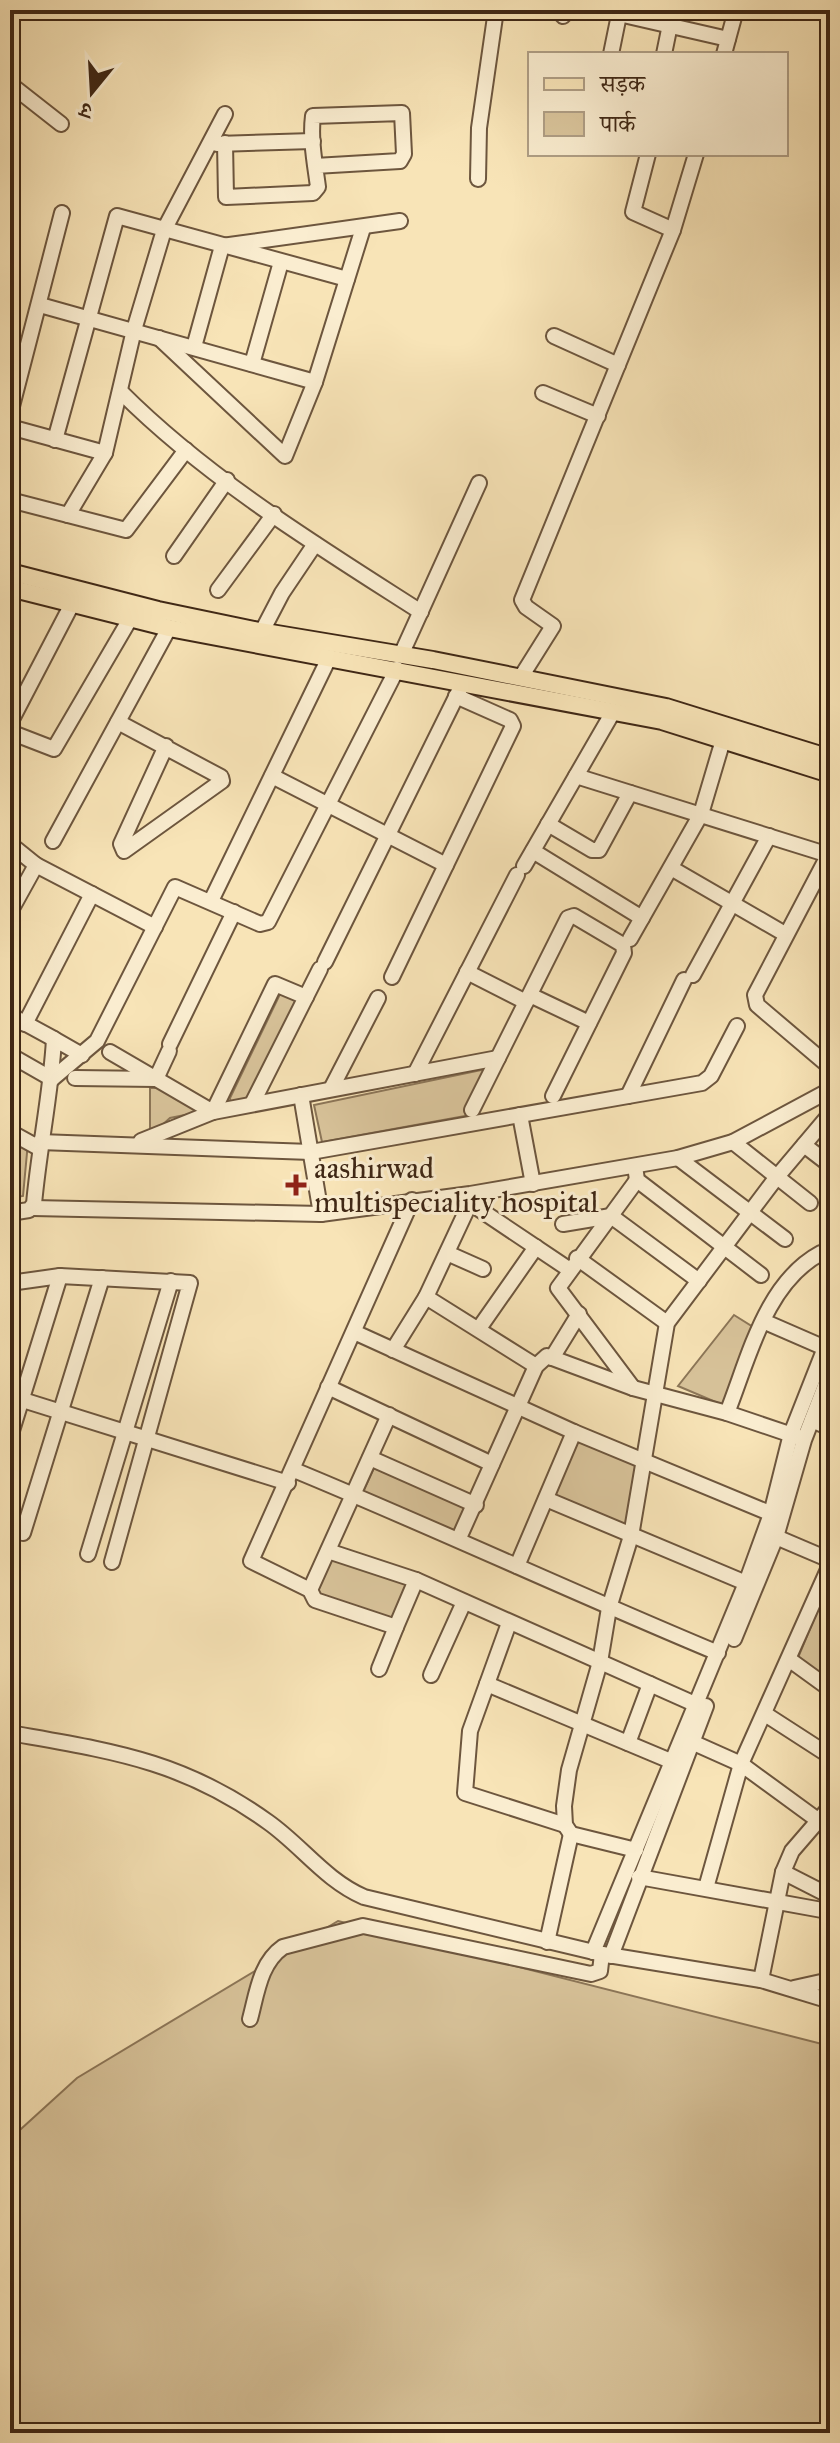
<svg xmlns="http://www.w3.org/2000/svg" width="840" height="2443" viewBox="0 0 840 2443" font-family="'IM FELL Great Primer','Noto Serif Devanagari',serif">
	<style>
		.green { fill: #d9c49b; stroke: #8c7658; stroke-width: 2 }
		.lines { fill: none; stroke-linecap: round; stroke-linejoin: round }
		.minor-casing { stroke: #6d563e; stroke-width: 18 }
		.major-casing { stroke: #3f2715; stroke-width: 20 }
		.minor { stroke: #faedd0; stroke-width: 14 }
		.major { stroke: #f8e4b7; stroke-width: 16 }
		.poi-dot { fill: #8f2418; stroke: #faedd0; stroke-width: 3 }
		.labels { text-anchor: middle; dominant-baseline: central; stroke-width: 6; stroke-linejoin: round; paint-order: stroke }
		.poi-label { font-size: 30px; fill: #3f2715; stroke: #faedd0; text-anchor: start }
	</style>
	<rect width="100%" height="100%" fill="#f8e4b7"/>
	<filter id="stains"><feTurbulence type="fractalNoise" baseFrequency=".0025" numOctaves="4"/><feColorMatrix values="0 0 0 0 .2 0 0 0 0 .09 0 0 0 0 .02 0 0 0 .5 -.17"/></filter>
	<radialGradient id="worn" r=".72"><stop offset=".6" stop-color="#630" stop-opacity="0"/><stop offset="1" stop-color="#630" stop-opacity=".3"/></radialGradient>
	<g class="green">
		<path d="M282,990l24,13 -47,98 -28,5 -1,-8z"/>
		<path d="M486,1069l2,3 -23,44 -143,26 -8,-37z"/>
		<path d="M150,1088h17l38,23 -35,7 -20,18z"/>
		<path d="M10,1132l18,10 -5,54 -13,2z"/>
		<path d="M734,1315l19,12 -28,79 -47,-20z"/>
		<path d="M577,1441l63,26 -13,60 -72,-32z"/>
		<path d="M374,1468l92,38 -11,25 -92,-39z"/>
		<path d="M331,1556l77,26 -18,40 -74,-28z"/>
		<path d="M824,1595l6,2v84l-33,-21z"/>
		<path d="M338,1921l492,125v387h-820v-294l67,-61z"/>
	</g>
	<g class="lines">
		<defs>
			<g id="minor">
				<path d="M619,14l109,25"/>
				<path d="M563,16l1,-6"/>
				<path d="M611,54l9,-44"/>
				<path d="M664,54l9,-44"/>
				<path d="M724,54l12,-44"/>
				<path d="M10,84l51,40"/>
				<path d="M225,143l1,54 87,-4 5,-6c-3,-23 -8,-48 -5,-71l89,-3 2,41 -4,7 -85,5"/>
				<path d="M217,144l96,-3"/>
				<path d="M648,154l-15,58 40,18"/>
				<path d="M478,179l1,-51 17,-118"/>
				<path d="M40,305l275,77"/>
				<path d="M554,336l64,29"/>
				<path d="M159,338l126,118 30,-74 48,-154"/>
				<path d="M194,347l28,-101 178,-25"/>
				<path d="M252,364l29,-102"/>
				<path d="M121,392c87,87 197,154 300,220"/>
				<path d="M543,393l55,23"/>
				<path d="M10,414l52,-201"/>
				<path d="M10,427l95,26"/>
				<path d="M55,440l62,-224 230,63"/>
				<path d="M10,500l116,30 60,-80"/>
				<path d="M68,515l37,-62 29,-123 30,-100 61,-116"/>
				<path d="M174,556l53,-76"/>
				<path d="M218,590l56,-76"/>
				<path d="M258,639l24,-46 33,-49"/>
				<path d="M401,655l78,-172"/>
				<path d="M521,677l32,-51 -27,-19 -4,-7 151,-370 23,-76"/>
				<path d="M118,722l103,55 1,4 -98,70 -3,-7 45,-98"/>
				<path d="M10,723l62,-119"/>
				<path d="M10,732l44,17 76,-130"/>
				<path d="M272,776l174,89"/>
				<path d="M576,776l253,79"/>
				<path d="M548,824l44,26h7l31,-57"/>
				<path d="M53,841l116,-213"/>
				<path d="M10,844l26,21 119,62"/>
				<path d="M533,851l109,67"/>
				<path d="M830,852l-75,143 2,10 73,62"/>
				<path d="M524,866l89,-154"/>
				<path d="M671,868l114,66"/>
				<path d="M211,901l118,-243"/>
				<path d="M10,912l26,-47"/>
				<path d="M630,939l71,-125 22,-74"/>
				<path d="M325,962l135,-273"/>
				<path d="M467,972l59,30"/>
				<path d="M693,975l76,-139"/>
				<path d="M392,977l121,-251 -3,-6 -54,-24"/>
				<path d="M530,995l59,28"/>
				<path d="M10,1015l44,24"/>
				<path d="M25,1024l67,-130"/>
				<path d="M170,1044l64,-132"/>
				<path d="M110,1052l103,60 62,-128 31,13"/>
				<path d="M10,1055l42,24"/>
				<path d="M415,1074l102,-199"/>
				<path d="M75,1078l81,1 13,-28"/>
				<path d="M52,1079l45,-38 78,-154 85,37 8,-2 129,-253"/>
				<path d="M331,1089l47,-91"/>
				<path d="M301,1095l20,119"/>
				<path d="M628,1096l56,-116"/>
				<path d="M252,1104l68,-135"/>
				<path d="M472,1110l96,-192 6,-2 49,29 1,8 -71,143"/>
				<path d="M520,1115l13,69"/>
				<path d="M10,1132l29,16"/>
				<path d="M141,1141l72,-29 285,-54"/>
				<path d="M40,1142l271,10 391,-69 9,-7 26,-50"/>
				<path d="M733,1142l77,61"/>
				<path d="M804,1145l26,20"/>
				<path d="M678,1158l107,81"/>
				<path d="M636,1173l1,7 124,95"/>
				<path d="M470,1195v8l100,67"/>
				<path d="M412,1200l-161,361 59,29 5,10 81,27 20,-47"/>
				<path d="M470,1203l-44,94 110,69"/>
				<path d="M33,1208l288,6 149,-20 208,-36 55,-16 97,-52"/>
				<path d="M10,1213l19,-3 5,-6c5,-56 17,-110 20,-165l28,16"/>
				<path d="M563,1224l48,-8 88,65"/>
				<path d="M447,1253l36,16"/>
				<path d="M577,1258l90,65"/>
				<path d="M10,1283l50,-7 130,7 -78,279"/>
				<path d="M763,1321l62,27"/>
				<path d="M480,1327l56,-80"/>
				<path d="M354,1332l220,100 205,85"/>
				<path d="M393,1350l33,-53"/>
				<path d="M552,1358l27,-44"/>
				<path d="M328,1387l164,77"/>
				<path d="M633,1388l-75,-100 79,-108"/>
				<path d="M10,1396l278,87"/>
				<path d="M727,1413c22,-55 38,-130 94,-160l9,3"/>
				<path d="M812,1420l18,8"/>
				<path d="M10,1437l50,-161"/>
				<path d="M370,1458l106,47"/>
				<path d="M294,1470c143,59 282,124 424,183"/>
				<path d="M546,1499l200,84"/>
				<path d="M23,1533l79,-255"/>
				<path d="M776,1537l54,23"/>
				<path d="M459,1538l77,-172 11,-10 86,32 94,25 71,24"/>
				<path d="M328,1551l88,29 281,125"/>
				<path d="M88,1554l83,-273"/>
				<path d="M517,1566l57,-134"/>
				<path d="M310,1590l79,-175"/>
				<path d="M509,1623l-39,108 -5,62 100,32"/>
				<path d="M734,1639l42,-102 28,-97 26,-67"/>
				<path d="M790,1660l40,29"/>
				<path d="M379,1669l17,-42"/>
				<path d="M431,1675l33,-73"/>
				<path d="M487,1684l186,78"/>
				<path d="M765,1714l65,42"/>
				<path d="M10,1733c101,18 172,27 258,89 34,24 57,58 96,75l238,57 159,26 69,21"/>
				<path d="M628,1743l22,-59"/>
				<path d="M694,1743l47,21 78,57"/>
				<path d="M571,1834l-6,-9 -1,-19 5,-36 31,-108 9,-54 22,-72 36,-213 109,-145 54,-64"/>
				<path d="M783,1872l47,24"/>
				<path d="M639,1877l183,33"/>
				<path d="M706,1888l35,-124 89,-199"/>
				<path d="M547,1942l24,-108 65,16"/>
				<path d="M593,1952l153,-369 25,-69 20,-80 39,-99"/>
				<path d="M611,1956l95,-250"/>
				<path d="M761,1980l22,-108 9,-21 38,-44"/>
				<path d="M794,1988l36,-8"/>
				<path d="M250,2019c7,-26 10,-56 33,-72l80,-21 228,48 9,-3 2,-17"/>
			</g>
			<g id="major">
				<path d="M10,572l148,38 101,21 174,29 233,47 164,51"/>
				<path d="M10,588l159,40 493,93 168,53"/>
			</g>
		</defs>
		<use href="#minor" class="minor-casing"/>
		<use href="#major" class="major-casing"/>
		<use href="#minor" class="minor"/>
		<use href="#major" class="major"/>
	</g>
	<path class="poi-dot" d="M292 1173h8v8h8v8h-8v8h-8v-8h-8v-8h8z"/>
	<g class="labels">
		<g class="poi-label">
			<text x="314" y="1168">aashirwad<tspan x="314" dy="34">multispeciality hospital</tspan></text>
		</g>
	</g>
	<rect width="840" height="2443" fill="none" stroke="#f8e4b7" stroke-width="40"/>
	<rect x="12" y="12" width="816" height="2419" fill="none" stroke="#3f2715" stroke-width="4"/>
	<rect x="20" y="20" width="800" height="2403" fill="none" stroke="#3f2715" stroke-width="2"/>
	<rect x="528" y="52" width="260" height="104" fill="#faedd0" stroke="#af9e85" stroke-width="2"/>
	<rect x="544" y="78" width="40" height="12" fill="#f8e4b7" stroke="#af9e85" stroke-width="2"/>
	<text x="600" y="92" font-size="24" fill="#3f2715">सड़क</text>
	<rect x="544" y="112" width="40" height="24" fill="#d9c49b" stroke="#af9e85" stroke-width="2"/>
	<text x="600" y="132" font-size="24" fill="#3f2715">पार्क</text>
	<g transform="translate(92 92) rotate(198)" stroke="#faedd0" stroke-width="6" paint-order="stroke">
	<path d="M0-6L14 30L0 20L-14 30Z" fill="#3f2715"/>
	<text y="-12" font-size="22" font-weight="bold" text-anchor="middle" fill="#3f2715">उ</text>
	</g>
	<rect width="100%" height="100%" filter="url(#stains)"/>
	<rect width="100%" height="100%" fill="url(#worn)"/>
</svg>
